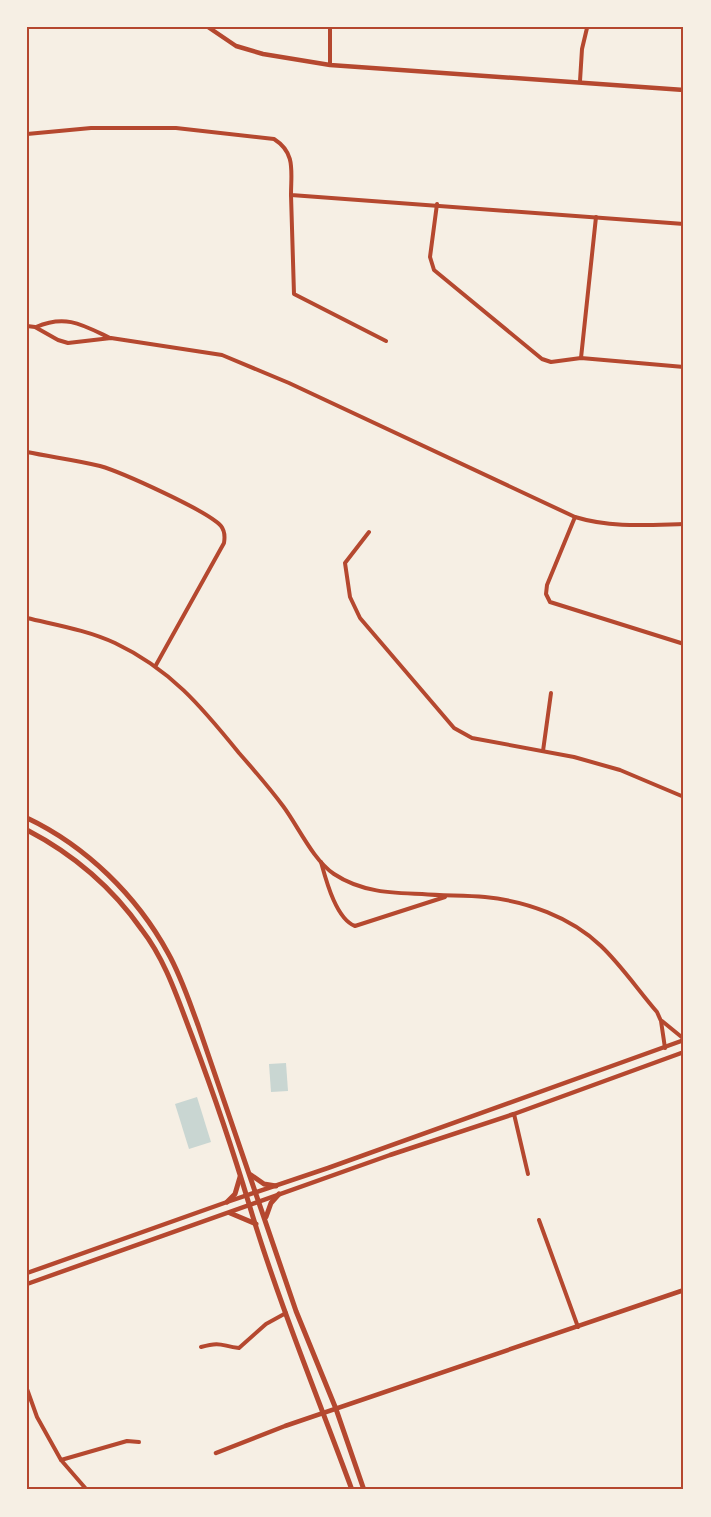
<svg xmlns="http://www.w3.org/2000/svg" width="711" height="1517" viewBox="0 0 711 1517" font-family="Montserrat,sans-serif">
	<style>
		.water { fill: #c9d6d2 }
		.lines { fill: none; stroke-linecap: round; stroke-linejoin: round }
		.minor { stroke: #b5482f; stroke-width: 4 }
		.tertiary { stroke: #b5482f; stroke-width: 4.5 }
		.secondary { stroke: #b5482f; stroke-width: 5 }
		.neatline { fill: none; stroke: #b5482f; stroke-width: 2 }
	</style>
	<rect width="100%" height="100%" fill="#f6efe4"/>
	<g class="water">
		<path d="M286,1063l2,28 -17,1 -2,-28z"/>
		<path d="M197,1097l14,45 -22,7 -14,-45z"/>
	</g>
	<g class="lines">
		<g class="minor">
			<path d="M330,65v-38"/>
			<path d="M580,81l2,-32 5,-21 2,-1"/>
			<path d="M27,134l64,-6h85l98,11c22,14 17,32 17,56l393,29"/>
			<path d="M291,195l3,99 92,47"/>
			<path d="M437,204l-7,53 4,13 108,89 9,3 30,-4 103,9"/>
			<path d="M27,326l8,1 23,13 10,3 43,-5 111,17 67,28 286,134c36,11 72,8 109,7"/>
			<path d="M36,327c30,-13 47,-2 74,11"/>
			<path d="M581,358l15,-141"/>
			<path d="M27,452c24,5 49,8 73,14 21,6 108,45 121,60 4,5 4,11 3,17l-68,122"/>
			<path d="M575,517l-28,68 -1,9 4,8 134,42"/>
			<path d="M369,532l-24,31 5,34 10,21 94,110 18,10 102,19 46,13 64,27"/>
			<path d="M27,618c29,7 60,12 88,25 55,26 86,63 124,110 15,17 30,34 44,53 15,20 30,54 51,68 27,18 57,19 88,20 21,2 42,1 63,3 41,4 86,20 116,49 20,19 37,44 56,66l4,9 4,27"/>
			<path d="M543,751l8,-58"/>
			<path d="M321,862c5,18 15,57 34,64l90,-29"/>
			<path d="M662,1021l22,18"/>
			<path d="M514,1114l14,60"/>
			<path d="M539,1220l39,107"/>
			<path d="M201,1347c21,-6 20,-1 38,1l27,-24 20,-11"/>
			<path d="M27,1389l10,28 24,43 26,30"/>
			<path d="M61,1460l66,-19 12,1"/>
		</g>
		<g class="tertiary">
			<path d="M208,27l28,19 27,8 67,11 354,25"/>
			<path d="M27,1273l200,-71 101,-34 356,-128"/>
			<path d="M27,1284l363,-129 124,-41 170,-62"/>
			<path d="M216,1453l69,-27 399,-136"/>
		</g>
		<g class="secondary">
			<path d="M27,818c59,28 110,78 141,135 13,23 21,48 30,72l98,286 40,98 28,81"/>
			<path d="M27,830c46,24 85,57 115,100 24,31 36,70 50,106 21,56 40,111 57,168 29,97 68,191 103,286"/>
			<path d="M251,1175l13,9 12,2"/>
			<path d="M227,1202l8,-8 5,-17"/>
			<path d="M230,1213l26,11"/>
			<path d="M266,1217l5,-14 8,-9"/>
		</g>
	</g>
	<rect width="711" height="1517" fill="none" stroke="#f6efe4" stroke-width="57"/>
	<rect x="28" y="28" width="654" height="1460" class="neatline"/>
</svg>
